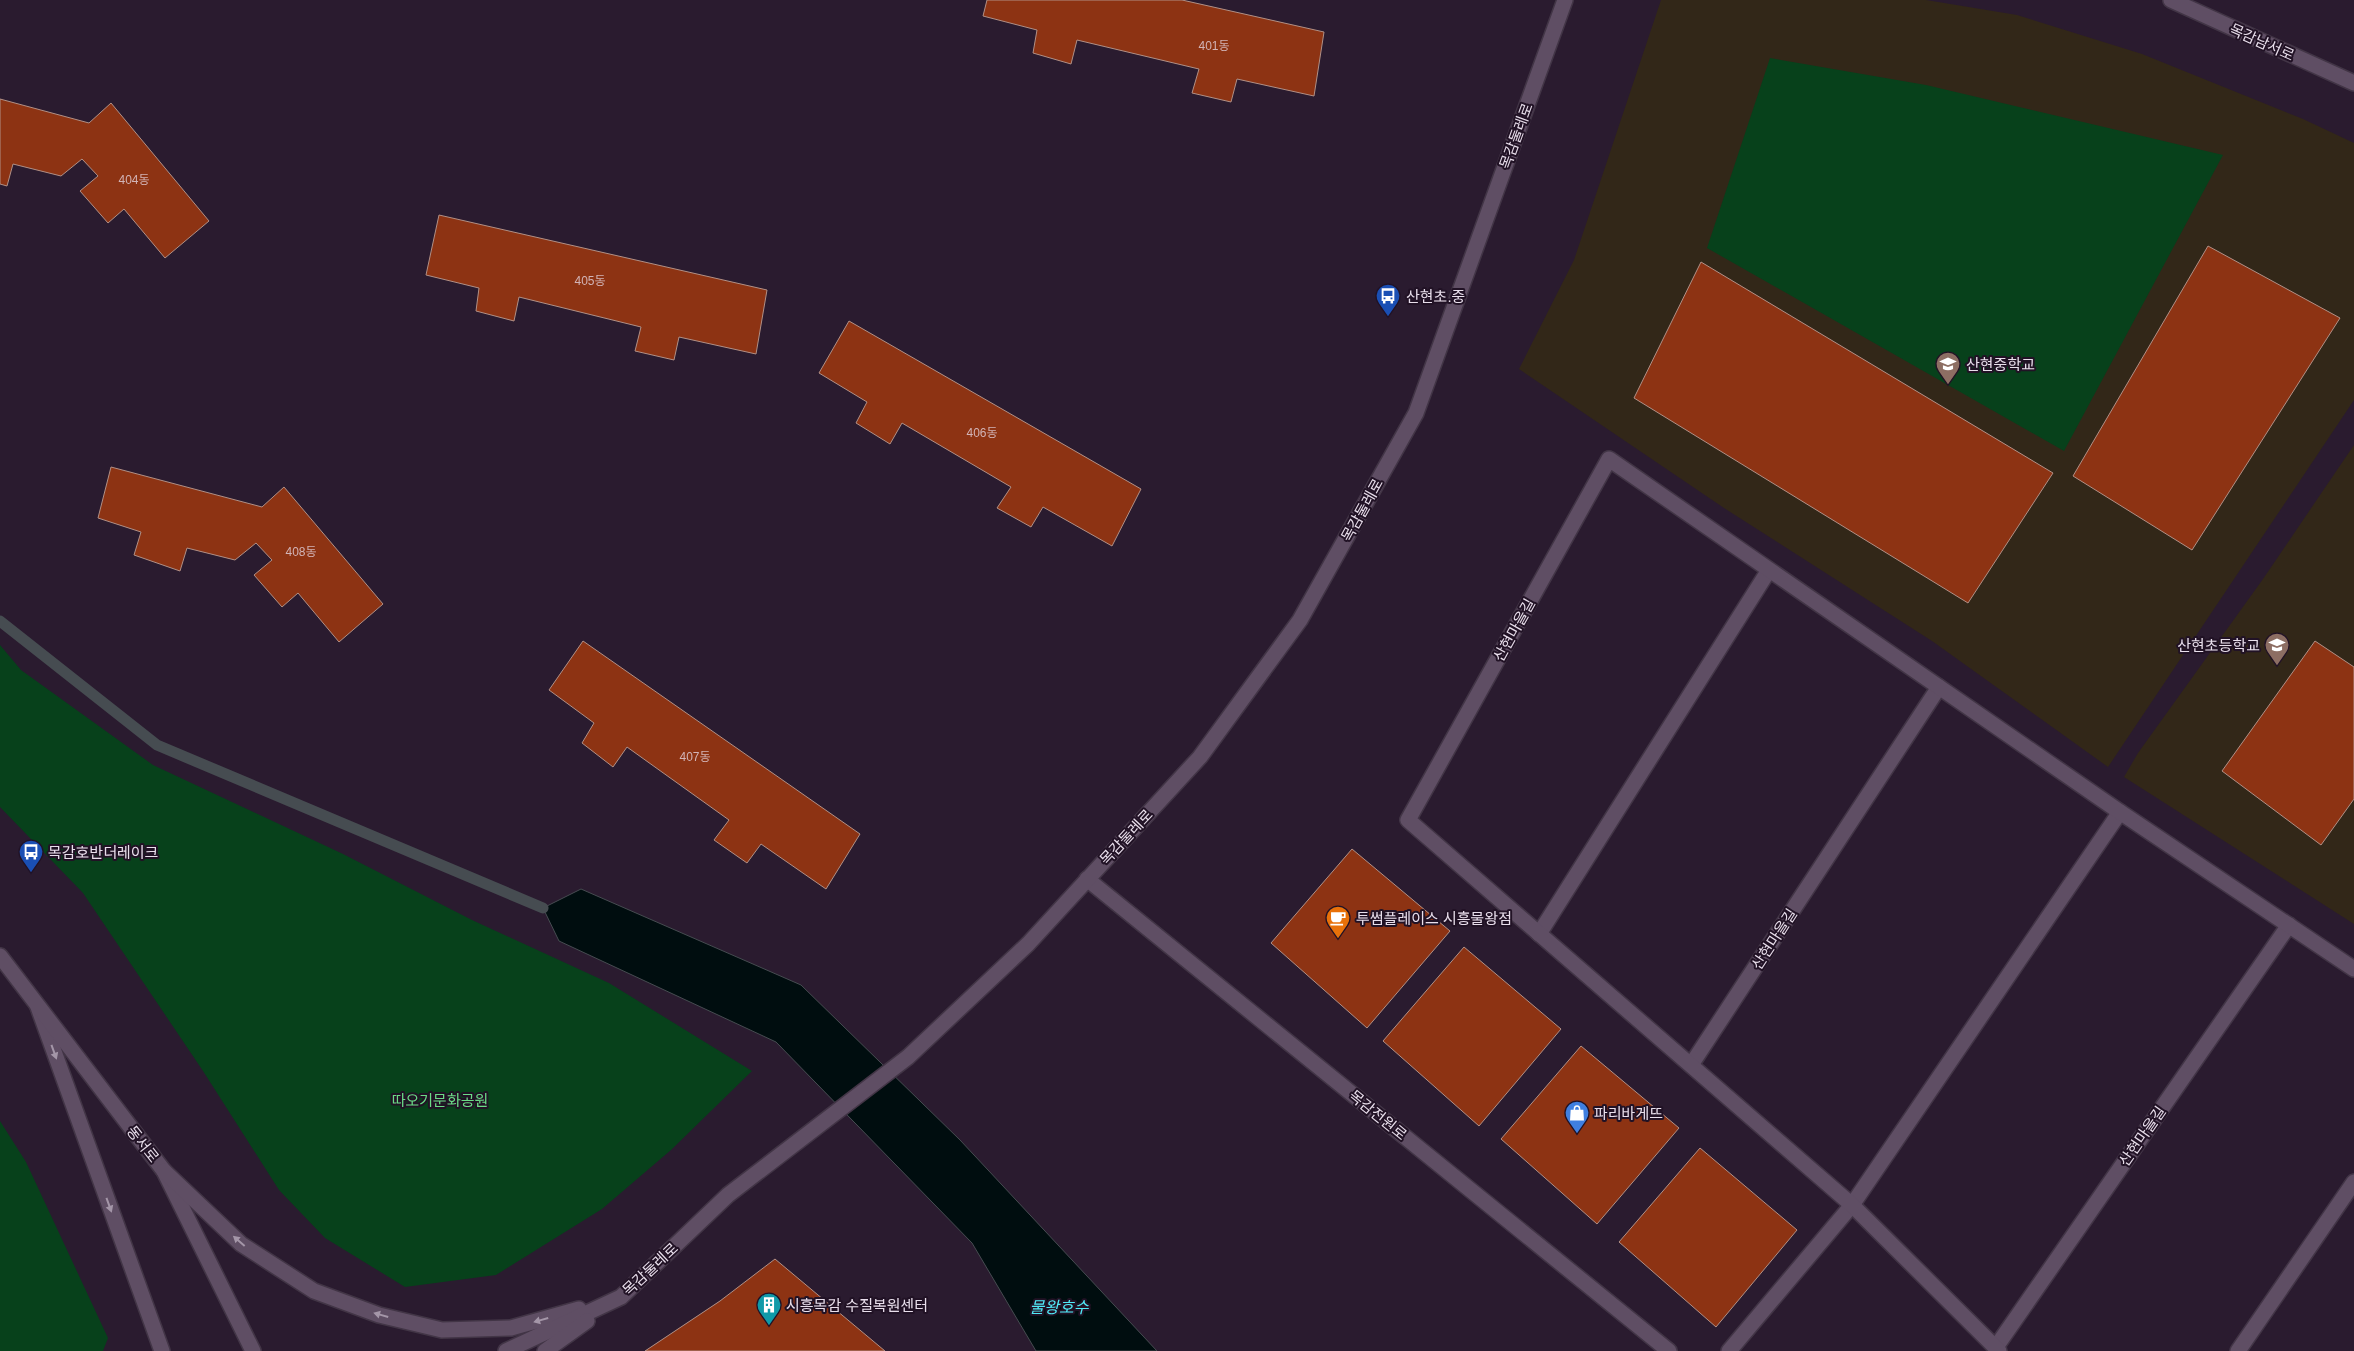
<svg xmlns="http://www.w3.org/2000/svg" width="2354" height="1351" viewBox="0 0 2354 1351" font-family="Helvetica,'Noto Sans KR',sans-serif">
	<style>
		.education { fill: #322718 }
		.green { fill: #07411b }
		.water { fill: #000d0f; stroke: #464c51 }
		.lines { fill: none; stroke-linecap: round; stroke-linejoin: round }
		.stream { stroke: #464c51; stroke-width: 11 }
		.building { fill: #8d3313; stroke: #b19086 }
		.lane-casing { stroke: #423546; stroke-width: 18 }
		.street-casing { stroke: #423546; stroke-width: 18 }
		.secondary-casing { stroke: #423546; stroke-width: 18 }
		.lane { stroke: #5f4e64; stroke-width: 15 }
		.street { stroke: #5f4e64; stroke-width: 15 }
		.secondary { stroke: #5f4e64; stroke-width: 15 }
		.oneway { fill: #a496a8 }
		.labels { text-anchor: middle; dominant-baseline: central; stroke-width: 4; stroke-linejoin: round; paint-order: stroke }
		.number-label { font-size: 12px; fill: #d2b4b6 }
		.street-label { font-size: 15px; fill: #e9dfec; stroke: #211225 }
		.poi-label { font-size: 15px; fill: #e9dfec; stroke: #211225; text-anchor: start }
		.park-label { font-size: 15px; fill: #6bdc87; stroke: #211225 }
		.water-label { font-size: 16px; font-style: italic; fill: #51eaf8; stroke: #211225 }
	</style>
	<rect width="100%" height="100%" fill="#2a1b2f"/>
	<g class="education">
		<path d="M1661,0h265l91,15 125,39 161,65 51,24v257l-246,367 -176,-126 -208,-133 -205,-139 55,-109z"/>
		<path d="M2354,445v479l-230,-147 14,-24 125,-174z"/>
	</g>
	<g class="green">
		<path d="M1770,58l156,27 297,70 -159,296 -357,-203z"/>
		<path d="M0,645l21,25 132,95 190,89 129,66 137,63 143,88 -81,79 -69,59 -106,66 -91,12 -80,-49 -46,-48 -76,-119 -120,-178 -83,-86z"/>
		<path d="M0,1121l26,41 82,176 -5,13h-103z"/>
	</g>
	<path class="water" d="M581,889l220,96 159,155 197,211h-121l-64,-108 -196,-201 -217,-101 -16,-33z"/>
	<g class="lines">
		<path class="stream" d="M0,621l157,124 386,163"/>
	</g>
	<g class="building">
		<path d="M987,0h195l142,32 -10,64 -77,-17 -6,23 -39,-9 7,-24 -122,-29 -6,24 -38,-11 4,-23 -54,-14z"/>
		<path d="M0,99l89,24 22,-20 98,118 -44,37 -41,-49 -16,14 -28,-32 18,-15 -16,-17 -21,17 -48,-12 -6,22 -7,-2z"/>
		<path d="M439,215l328,75 -11,64 -77,-17 -5,23 -39,-9 6,-24 -122,-30 -5,24 -38,-10 3,-23 -53,-13z"/>
		<path d="M2208,246l132,72 -148,232 -119,-74z"/>
		<path d="M1701,262l352,211 -85,130 -334,-205z"/>
		<path d="M849,321l292,168 -29,57 -69,-39 -12,20 -34,-19 14,-21 -109,-64 -12,21 -34,-21 11,-21 -48,-29z"/>
		<path d="M111,467l151,40 22,-20 99,117 -44,38 -41,-49 -16,14 -28,-32 18,-15 -16,-17 -21,17 -48,-12 -7,23 -46,-16 7,-23 -43,-14z"/>
		<path d="M583,641l277,193 -34,55 -65,-45 -14,19 -33,-23 15,-20 -102,-73 -14,20 -31,-24 12,-20 -45,-33z"/>
		<path d="M2315,641l39,26v132l-33,46 -99,-74z"/>
		<path d="M1352,849l98,82 -83,97 -96,-85z"/>
		<path d="M1464,947l97,82 -82,97 -96,-85z"/>
		<path d="M1581,1046l98,82 -82,96 -96,-85z"/>
		<path d="M1700,1148l97,82 -81,97 -97,-85z"/>
		<path d="M775,1259l110,92h-240l75,-50z"/>
	</g>
	<g class="lines">
		<defs>
			<g id="lane">
				<path d="M1539,934l230,-364"/>
				<path d="M1691,1065l248,-378"/>
				<path d="M1996,1347l293,-422"/>
				<path d="M1729,1351l123,-146 268,-393"/>
				<path d="M1999,1351l-147,-146 -444,-385 201,-361 511,353 234,157"/>
				<path d="M2238,1351l116,-169"/>
			</g>
			<g id="street">
				<path d="M2171,0l183,83"/>
				<path d="M1087,879l582,472"/>
				<path d="M38,1007l124,344"/>
			</g>
			<g id="secondary">
				<path d="M0,956l164,215 89,180"/>
				<path d="M164,1171l77,73 73,47 65,24 63,15 69,-2 68,-19"/>
				<path d="M506,1351l115,-54 107,-102 180,-138 120,-113 172,-187 100,-137 116,-207 149,-413"/>
				<path d="M545,1351l42,-30"/>
			</g>
		</defs>
		<use href="#lane" class="lane-casing"/>
		<use href="#street" class="street-casing"/>
		<use href="#secondary" class="secondary-casing"/>
		<use href="#lane" class="lane"/>
		<use href="#street" class="street"/>
		<use href="#secondary" class="secondary"/>
	</g>
	<defs><path id="oneway-solid" d="M-6-.8H1V-3.2L6.5 0L1 3.2V.8H-6Z" transform="scale(1.25)"/></defs>
	<g class="oneway">
		<use href="#oneway-solid" transform="translate(54 1052) rotate(70)"/>
		<use href="#oneway-solid" transform="translate(109 1205) rotate(70)"/>
		<use href="#oneway-solid" transform="translate(239 1241) rotate(-139)"/>
		<use href="#oneway-solid" transform="translate(381 1315) rotate(-164)"/>
		<use href="#oneway-solid" transform="translate(541 1320) rotate(164)"/>
	</g>
	<defs>
		<symbol id="bus-pin" viewBox="-11 -11 22 30"><path d="M0 17L-7.5 6A9.5 9.5 0 1 1 7.5 6Z" fill="#1a4fb4" stroke="#211225"/><path d="M-5-6H5V4H4V6H2V4H-2V6H-4V4H-5ZM-3.5-4V0h7V-4ZM-3.5 1.2v1.5H-2V1.2ZM2 1.2v1.5H3.5V1.2Z" fill="#fff"/></symbol>
		<symbol id="school-pin" viewBox="-11 -11 22 30"><path d="M0 17L-7.5 6A9.5 9.5 0 1 1 7.5 6Z" fill="#8d6e63" stroke="#211225"/><path d="M0-5L7-2L0 1L-7-2ZM-4 1L0 2.5L4 1V4Q0 6-4 4Z" fill="#fff"/></symbol>
		<symbol id="cafe-pin" viewBox="-11 -11 22 30"><path d="M0 17L-7.5 6A9.5 9.5 0 1 1 7.5 6Z" fill="#e8710a" stroke="#211225"/><path d="M-5.5-4.5H6V0H3Q3 3.5 0 3.5H-2.5Q-5.5 3.5-5.5 0ZM3-3.2v2h1.7v-2ZM-6 4.5H4V6H-6Z" fill="#fff"/></symbol>
		<symbol id="shop-pin" viewBox="-11 -11 22 30"><path d="M0 17L-7.5 6A9.5 9.5 0 1 1 7.5 6Z" fill="#3f7fe0" stroke="#211225"/><path d="M-5-2.5h2.3a2.7 3.5 0 0 1 5.4 0H5L5.5 6h-11ZM-1.5-2.5h3a1.5 2.3 0 0 0-3 0Z" fill="#fff"/></symbol>
		<symbol id="building-pin" viewBox="-11 -11 22 30"><path d="M0 17L-7.5 6A9.5 9.5 0 1 1 7.5 6Z" fill="#0f9aa8" stroke="#211225"/><path d="M-4-6H4V6H1V3H-1V6H-4ZM-2.5-4.3h1.7v1.8h-1.7ZM.8-4.3h1.7v1.8H.8ZM-2.5-1h1.7V.8h-1.7ZM.8-1h1.7V.8H.8Z" fill="#fff"/></symbol>
	</defs>
	<g fill-rule="evenodd">
		<use href="#bus-pin" x="1374" y="282" width="28" height="38"/>
		<use href="#school-pin" x="1934" y="350" width="28" height="38"/>
		<use href="#school-pin" x="2263" y="631" width="28" height="38"/>
		<use href="#bus-pin" x="17" y="838" width="28" height="38"/>
		<use href="#cafe-pin" x="1324" y="904" width="28" height="38"/>
		<use href="#shop-pin" x="1563" y="1099" width="28" height="38"/>
		<use href="#building-pin" x="755" y="1291" width="28" height="38"/>
	</g>
	<g class="labels">
		<g class="number-label">
			<text x="1214" y="46">401동</text>
			<text x="134" y="180">404동</text>
			<text x="590" y="281">405동</text>
			<text x="982" y="433">406동</text>
			<text x="301" y="552">408동</text>
			<text x="695" y="757">407동</text>
		</g>
		<g class="street-label">
			<text transform="translate(2262 42) rotate(24)">목감남서로</text>
			<text transform="translate(1516 136) rotate(-70)">목감둘레로</text>
			<text transform="translate(1362 510) rotate(-61)">목감둘레로</text>
			<text transform="translate(1514 630) rotate(-61)">산현마을길</text>
			<text transform="translate(1126 837) rotate(-47)">목감둘레로</text>
			<text transform="translate(1774 939) rotate(-57)">산현마을길</text>
			<text transform="translate(1378 1115) rotate(39)">목감전원로</text>
			<text transform="translate(2142 1136) rotate(-55)">산현마을길</text>
			<text transform="translate(143 1144) rotate(52)">동서로</text>
			<text transform="translate(650 1269) rotate(-43)">목감둘레로</text>
		</g>
		<g class="poi-label">
			<text x="1406" y="296">산현초.중</text>
			<text x="1966" y="364">산현중학교</text>
			<text x="2260" y="645" text-anchor="end">산현초등학교</text>
			<text x="48" y="852">목감호반더레이크</text>
			<text x="1356" y="918">투썸플레이스 시흥물왕점</text>
			<text x="1594" y="1113">파리바게뜨</text>
			<text x="786" y="1305">시흥목감 수질복원센터</text>
		</g>
		<g class="park-label">
			<text x="440" y="1100">따오기문화공원</text>
		</g>
		<g class="water-label">
			<text x="1059" y="1307">물왕호수</text>
		</g>
	</g>
</svg>
